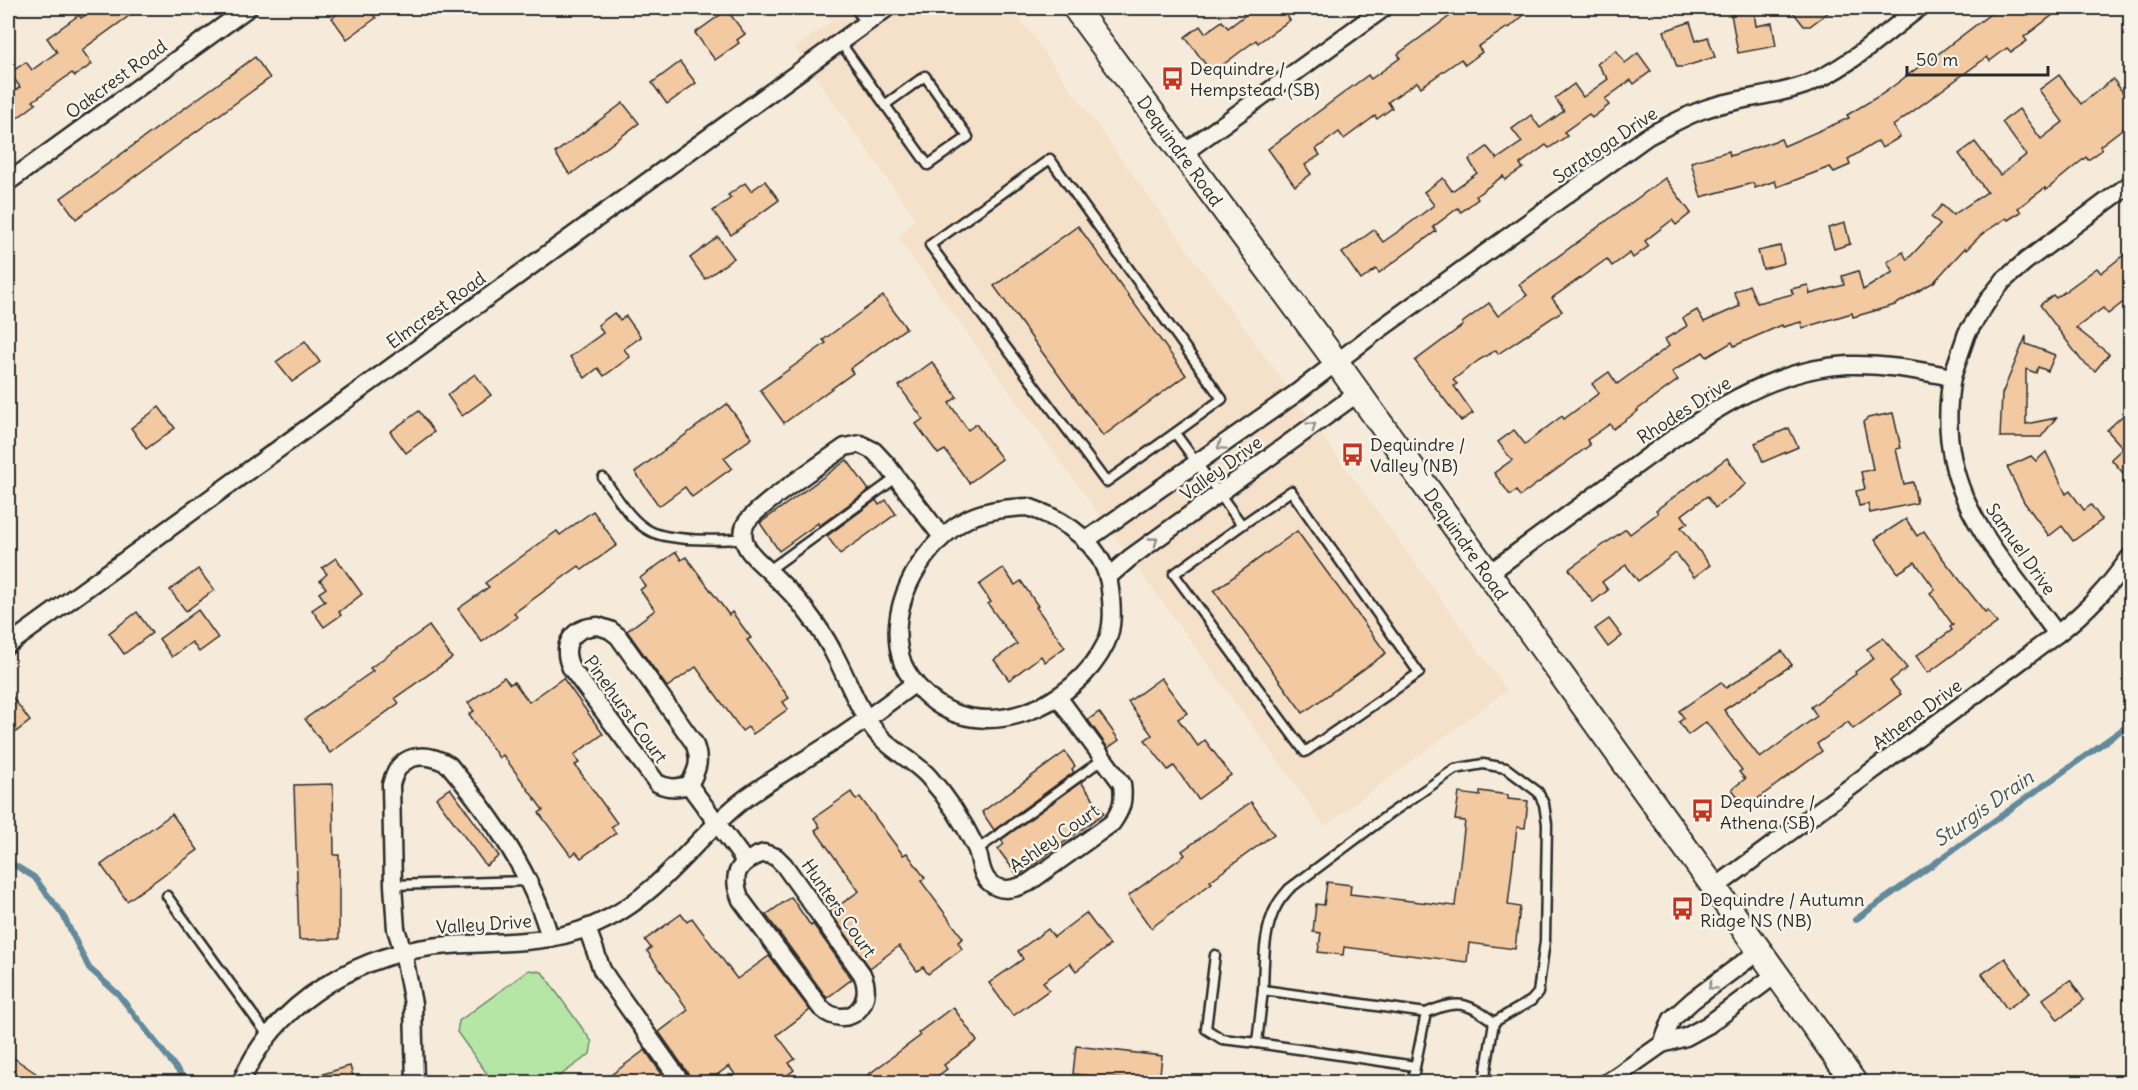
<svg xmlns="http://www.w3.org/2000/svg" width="2138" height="1090" viewBox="0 0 2138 1090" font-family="Delius,sans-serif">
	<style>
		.built { fill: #f5e1c9 }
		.green { fill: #b5e6a6; stroke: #708868; stroke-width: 1.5 }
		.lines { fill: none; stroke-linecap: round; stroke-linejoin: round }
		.stream { stroke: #628a9c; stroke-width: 6 }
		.building { fill: #f2c9a1; stroke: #2b2b2b; stroke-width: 1.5 }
		.lane-casing { stroke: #2b2b2b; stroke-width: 13 }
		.street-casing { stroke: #2b2b2b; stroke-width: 21 }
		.secondary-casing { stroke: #2b2b2b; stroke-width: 28 }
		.lane { stroke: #f7f3e8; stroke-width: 8 }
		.street { stroke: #f7f3e8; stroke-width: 16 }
		.secondary { stroke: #f7f3e8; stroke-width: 24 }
		.oneway { stroke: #918f8a }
		.labels { text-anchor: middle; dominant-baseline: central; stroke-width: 5; stroke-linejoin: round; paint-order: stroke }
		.poi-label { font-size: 18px; fill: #2b2b2b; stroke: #f7f3e8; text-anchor: start }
		.street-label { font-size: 18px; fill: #2b2b2b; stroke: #f7f3e8 }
		.water-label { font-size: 20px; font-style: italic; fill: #42535a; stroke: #f7f3e8 }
	</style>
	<rect width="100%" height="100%" fill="#f6ebda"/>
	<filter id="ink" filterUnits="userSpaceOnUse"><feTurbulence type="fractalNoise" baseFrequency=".0167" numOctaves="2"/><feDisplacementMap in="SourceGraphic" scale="12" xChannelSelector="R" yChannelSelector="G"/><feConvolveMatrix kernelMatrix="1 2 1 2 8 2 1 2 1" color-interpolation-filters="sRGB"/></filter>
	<g filter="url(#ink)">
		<path class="built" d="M822,8h190l495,682 -182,136 -427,-588 17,-20 -120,-170 37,-27z"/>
		<path class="green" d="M529,970l13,2 50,70 -2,12 -39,28h-58l-36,-50 2,-11z"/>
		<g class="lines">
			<g class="stream">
				<path d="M8,863h3l23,14 29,38 26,53 29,26 69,88"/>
				<path d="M1855,920l275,-196"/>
			</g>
		</g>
		<g class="building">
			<path d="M96,8h44l-58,42 10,14 -17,12 -3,-3 -39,28 3,3 -20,15 -8,-12v-11l12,-9 -10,-14 16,-11 6,8 25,-18 -10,-14 32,-23 2,3z"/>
			<path d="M346,8h21l9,10 -29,21 -15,-21z"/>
			<path d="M1255,8h26l9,12 -32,23 -2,-3 -44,33 -27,-36 15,-11 5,7 17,-12 6,7z"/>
			<path d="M1461,8h55l7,8 -14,12 -1,-1 -30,20 4,5 -17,13 -4,-6 -40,28 -4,-5 -29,20 4,6 -15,11 -2,-3 -31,23 -5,-7 -23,17 4,6 -15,10 6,9 -16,12 -27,-37 100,-74 3,4 29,-21 -2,-4z"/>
			<path d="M1790,8h44l-24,18h-6z"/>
			<path d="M1998,8h64l-38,29 3,4 -16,11 -4,-4 -17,13 -3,-4 -94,69 7,11 -18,11 -4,-7 -30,18 2,6 -16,7 -4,-5 -53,20 -2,-6 -20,7 -2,-5 -52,14 -10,-35 38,-11 1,5 51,-17 3,7 65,-28 -2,-3 37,-22 36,-27 1,1z"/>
			<path d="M727,10l18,24 -8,6 2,3 -24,17 -20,-27z"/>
			<path d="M1754,11l2,15 16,-3 4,23 -38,7 -7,-39z"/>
			<path d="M1690,22l6,19 12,-4 7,20 -32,10h-6l-13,-36z"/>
			<path d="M1616,50l9,13 13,-10 13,18 -17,13 -3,-4 -26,19 4,6 -17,13 -3,-4 -25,18 3,4 -18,12 -3,-3 -26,19 3,4 -18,12 -2,-4 -27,20 2,3 -17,13 -3,-4 -25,19 3,4 -57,42 -3,-4 -15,11 -19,-27 32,-23 9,12 23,-16 28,-21 -10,-13 19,-14 9,13 25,-18 -8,-13 18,-13 10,12 25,-17 -10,-13 19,-14 9,13 24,-17 -9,-13 19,-14 9,13 25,-18 -11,-15z"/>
			<path d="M255,57l15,21 -194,141 -15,-21z"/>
			<path d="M680,62l16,21 -29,21 -15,-21z"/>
			<path d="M2059,75l22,29 32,-25 17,23v21l-30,23 2,4 -14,10 -2,-3 -40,33 -1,-2 -27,20 3,4 -13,8 -2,-2 -25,17 -15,15 -1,-2 -31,34 -39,23 -42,12 -1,-4 -50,15 -1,-6 -18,5 -1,-2 -48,21 -2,-4 -25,15 -4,-5 -31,20 6,8 -41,30 1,1 -25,18 -3,-5 -23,16 3,5 -70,51 -4,-5 -6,4 -16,-22 18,-13 -14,-18 16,-12 11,14 37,-28 2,3 35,-26 -7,-9 17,-12 8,12 52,-38 -4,-7 22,-13 -4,-8 14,-8 7,12 36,-16 -6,-14 15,-7 8,18 36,-9 -2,-5 17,-4 2,9 34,-9 -2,-9 16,-5 5,19 30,-18 -6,-10 16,-10 4,8 33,-35 -9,-8 11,-12 11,10 34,-23 -28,-38 16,-12 25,33 26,-20 -24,-33 17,-13 22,30 22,-17 -24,-32z"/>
			<path d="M623,103l16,20 -69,52 -15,-22z"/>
			<path d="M1665,178l26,35 -15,12 -4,-5 -27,21 4,5 -16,12 -3,-5 -18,13 -5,-7 -55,39 10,13 -64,43 -2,-4 -17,10 -26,20 4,4 -3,2 19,27 -12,8 -46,-60 48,-36 -1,-2 27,-20 9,13 29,-21 -8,-10z"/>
			<path d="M765,181l14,19 -48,35 -18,-24 18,-13 -3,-3 17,-12 6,8z"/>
			<path d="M1845,223l5,21 -16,5 -6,-21z"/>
			<path d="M1078,226l108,149 -83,61 -109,-150z"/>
			<path d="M718,237l16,21 -29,21 -15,-21z"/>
			<path d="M1780,246l4,17 -21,6 -5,-18z"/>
			<path d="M2130,250v47l-22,17 -5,-6 -27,20 33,26 -14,17 -14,-11 -41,-55 13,-10 3,3 41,-30 4,5z"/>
			<path d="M883,296l23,32 -56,41 3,4 -69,50 -24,-33 66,-47 -3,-3z"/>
			<path d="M614,313l6,7 6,-4 15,21 -17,12 6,8 -26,19 -6,-8 -13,10 -15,-21 33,-24 -5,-8z"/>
			<path d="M2026,336v8l29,11 -7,16 -10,-4 -2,6 -10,-4v55l30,-6 -15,19h-41l2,-43z"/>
			<path d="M305,341l15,21 -28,20 -16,-20z"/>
			<path d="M932,362l25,35 -8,6 19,27 8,-6 26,35 -33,24 -24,-33 -7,4 -22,-30 7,-5 -24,-33z"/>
			<path d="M475,374l16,21 -29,21 -15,-21z"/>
			<path d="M727,404l25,34 -28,20 8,10 -40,29 -7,-10 -26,19 -24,-34z"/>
			<path d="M159,407l16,21 -29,21 -15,-21z"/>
			<path d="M2130,409v72l-19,-22 12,-11 -16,-18z"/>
			<path d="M419,411l15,21 -28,21 -16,-21z"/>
			<path d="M1893,413l8,35 -5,1 8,35 9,-2 4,21 -47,10 -2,-9 -9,2 -3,-15 9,-2 -4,-17 12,-3 -10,-47 5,-4z"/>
			<path d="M1789,428l9,19 -35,15 -8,-19z"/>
			<path d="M2046,452l20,42 4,-3 14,19 7,-5 11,15 -29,21 -11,-15 -13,10 -25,-34 -17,-35 24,-11 5,5z"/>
			<path d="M1727,458l19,26 -31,24 -8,-12 -25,19 6,8 -7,4 29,38 -16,12 -18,-24 -38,28 -12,-16 -24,17 6,8 -15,12 -24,-33 57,-40 4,5 28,-21 -2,-3z"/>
			<path d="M847,460l22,30 -50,36 -1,-3 -39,28 -19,-28z"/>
			<path d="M876,500l3,5 7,-5 10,14 -56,40 -13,-18z"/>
			<path d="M593,511l24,34 -35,25 -3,-4 -65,47 3,4 -35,25 -24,-33 31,-22 -4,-4 72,-52 3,4z"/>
			<path d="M1906,519l11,17 7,-5 16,24 45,57 3,-2 9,13 -69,50 -12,-17 36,-26 -2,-3 3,-2 -23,-32 5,-4 -20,-27 -17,11 -23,-34z"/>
			<path d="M1297,531l89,122 -83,60 -89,-122z"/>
			<path d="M676,552l5,8 5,-3 43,58 3,-3 19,26 -4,2 42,58 -6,4 5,7 -35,25 -5,-7 -6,4 -46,-64 -29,20 -40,-56 28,-21 -15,-20 5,-4 -5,-8z"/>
			<path d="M336,558l26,36 -23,18 2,3 -17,12 -12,-17 13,-9 -6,-8 7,-5 -6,-8 7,-6 -5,-6z"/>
			<path d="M1003,568l12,17 6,-4 17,25 -2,1 29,40 -20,15 -4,-6 -32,24 -15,-20 23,-16 -29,-40 3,-2 -12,-17z"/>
			<path d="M198,569l16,21 -28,21 -16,-21z"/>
			<path d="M198,610l20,28 -19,14 -7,-10 -20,15 -13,-18z"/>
			<path d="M137,612l15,21 -28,21 -15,-21z"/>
			<path d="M1609,619l13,17 -14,11 -13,-18z"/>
			<path d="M429,626l23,32 -57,40 4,5 -69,50 -25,-34 68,-48 -3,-3z"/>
			<path d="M1883,638l24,30 -17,13 11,13 -48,35 -5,-7 -31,22 5,7 -77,57 -13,-19 13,-10 -6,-7 3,-2 -36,-48 -18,13 -9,-13 5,-4 -5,-7 42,-29 5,6 56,-37 10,14 -68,45 36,48 57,-42 -6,-9 45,-33 -1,-2 19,-14 -7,-9z"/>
			<path d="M504,677l6,7 4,-2 15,20 34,-24 40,56 -29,21 5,8 -4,2 42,58 -6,4 5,6 -35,25 -5,-6 -5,4 -32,-43 4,-3 -40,-55 -4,3 -30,-44 5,-3 -6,-8z"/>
			<path d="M1161,678l26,35 -9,6 20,27 7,-6 26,35 -33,24 -24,-33 -6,4 -23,-30 7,-5 -24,-33z"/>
			<path d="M8,691l22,30 -22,17z"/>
			<path d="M1099,712l20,28 -11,8 -20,-28z"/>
			<path d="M1065,752l10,14 -3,3 2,3 -80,58 -12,-18z"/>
			<path d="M1081,782l23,31 -86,63 -20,-27 6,-5 -3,-4z"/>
			<path d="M333,784l1,71h5v84l-40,1 -5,-155z"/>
			<path d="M450,788l49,68 -13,10 -50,-68z"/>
			<path d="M1480,791l28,4v4l20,2 -3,27 -8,-1 -9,78 12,2 -5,42 -46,-6 -2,19 -123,-15 -1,8 -25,-3 3,-19 -8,-1 3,-28 8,1 3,-23 24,3 -1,9 105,12 10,-85 -10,-1 4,-27 21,3z"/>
			<path d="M851,792l5,8 4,-3 43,58 4,-2 18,25 -4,3 42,57 -5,4 4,7 -34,25 -5,-7 -6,4 -18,-25 -29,22 -40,-56 29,-21 -44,-61 5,-3 -6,-9z"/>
			<path d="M1251,802l23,32 -64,47 2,2 -61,45 -23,-32 57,-41 -3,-4z"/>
			<path d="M172,814l26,36 -71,51 -26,-36z"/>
			<path d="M791,897l20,29 2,-2 39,55 -25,19 -61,-83z"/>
			<path d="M1086,913l24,32 -34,26 -6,-8 -27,19 6,8 -36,26 -24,-33 34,-24 -5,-8 30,-22 6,8z"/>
			<path d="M681,914l6,8 5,-4 45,61 32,-23 41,54 -33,25 18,24 -6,4 5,7 -17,13h-36l-12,-17 -23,17h-15l-1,-7 -31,-44 29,-22 -41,-59 4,-3 -6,-8z"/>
			<path d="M2005,958l25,35 -23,16 -25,-35z"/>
			<path d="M2070,980l14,20 -26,20 -15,-21z"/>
			<path d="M953,1007l24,34 -33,24 3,4 -19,14h-71l63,-47 -2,-3z"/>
			<path d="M1076,1046l86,10 -3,27 -86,-9z"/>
			<path d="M645,1050l23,33h-68z"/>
			<path d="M8,1054l42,29h-42z"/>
			<path d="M350,1066l5,17h-45l-1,-5z"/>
		</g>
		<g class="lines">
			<defs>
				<g id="lane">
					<path d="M855,8l11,15"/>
					<path d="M840,42l88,123 40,-28 -43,-61 -39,28"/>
					<path d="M1175,433l-69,49 -176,-237 120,-86 172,240 -47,34 67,92 49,-34 128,182 -114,79 -131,-178 68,-49"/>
					<path d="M603,478c13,17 27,43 47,53 18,10 72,10 93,7"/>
					<path d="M769,570l127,-92"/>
					<path d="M977,850l126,-91"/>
					<path d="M393,885l136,-4"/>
					<path d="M167,896l102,141"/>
					<path d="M1215,955l-9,74 16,10 35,4"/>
					<path d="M1263,990c1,-27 0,-61 14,-85 3,-6 8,-11 12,-16l99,-74 67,-46 28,-5 23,4 32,24 6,12 3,20 -2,117 -7,52 -7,8 -37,21"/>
					<path d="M1415,1066l-158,-23 6,-53 163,23"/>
					<path d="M1412,1082l14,-69c30,-14 42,-11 68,9l-10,60"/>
				</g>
				<g id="street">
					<path d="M1182,154l202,-146"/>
					<path d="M8,182l240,-174"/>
					<path d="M1952,377c-20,115 43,171 105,257"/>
					<path d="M1028,507c38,13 77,38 82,82 2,17 4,37 -4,54 -30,63 -126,106 -182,50 -9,-9 -16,-17 -21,-29 -19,-52 15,-114 59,-142 20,-12 43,-14 66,-15z"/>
					<path d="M942,537l-55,-72 -13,-14 -14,-7 -15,3c-17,12 -94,63 -100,78 -8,22 13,35 26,48 10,10 20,19 29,30 12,15 24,31 33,49 15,27 24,56 43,80 13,17 37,28 52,44 19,21 36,47 48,72 5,11 4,26 13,34 12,11 26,7 39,1l84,-60c10,-14 12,-22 10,-39l-64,-87"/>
					<path d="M1085,541l210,-147 81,-62 272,-196c18,-9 35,-19 54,-26 33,-12 69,-13 103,-25 42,-16 79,-51 114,-77"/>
					<path d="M1487,575c44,-33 88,-65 132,-97 69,-50 140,-109 229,-113 35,-1 69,5 104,12l15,-44 24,-37 13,-16 22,-19 104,-77"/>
					<path d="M1108,577l22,-19 228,-165"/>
					<path d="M598,626l12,4 8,6 76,107c7,17 4,26 -5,42 -12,3 -21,4 -32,-2l-86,-115c-11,-24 2,-41 27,-42z"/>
					<path d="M8,645l879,-637"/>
					<path d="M689,785l56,76"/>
					<path d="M764,853l12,4 8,8 78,109c14,30 -14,58 -41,34l-80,-108c-11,-26 -3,-38 23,-47z"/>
					<path d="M1713,889l344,-255c30,-23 51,-46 73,-77"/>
					<path d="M587,928l15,42 8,12 71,100"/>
					<path d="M1662,1044l10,-25 21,-19 66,-49"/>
					<path d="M241,1082c35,-82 122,-131 209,-137 56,-4 107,1 159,-27 54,-28 86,-80 133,-117 26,-20 55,-36 83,-54 31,-19 60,-42 89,-63"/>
					<path d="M415,1082l-2,-78 -10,-53 -7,-22 -3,-44 -2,-100c7,-31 33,-35 58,-20 43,52 83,108 101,173"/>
					<path d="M1608,1082l54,-38 24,-7 22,-12 67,-50"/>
				</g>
				<path id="secondary" d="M1075,8l262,355 517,719"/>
			</defs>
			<use href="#lane" class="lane-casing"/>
			<use href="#street" class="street-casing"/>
			<use href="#secondary" class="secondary-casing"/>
			<use href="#lane" class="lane"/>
			<use href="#street" class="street"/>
			<use href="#secondary" class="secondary"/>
		</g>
		<defs><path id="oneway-chevron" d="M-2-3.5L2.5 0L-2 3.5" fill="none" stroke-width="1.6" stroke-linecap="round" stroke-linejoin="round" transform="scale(1.5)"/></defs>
		<g class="oneway">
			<use href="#oneway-chevron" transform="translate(1312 426) rotate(-36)"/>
			<use href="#oneway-chevron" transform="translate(1221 446) rotate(145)"/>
			<use href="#oneway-chevron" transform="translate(1154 541) rotate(-36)"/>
			<use href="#oneway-chevron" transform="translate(1712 986) rotate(143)"/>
		</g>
	</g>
	<defs>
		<symbol id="bus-bare" viewBox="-9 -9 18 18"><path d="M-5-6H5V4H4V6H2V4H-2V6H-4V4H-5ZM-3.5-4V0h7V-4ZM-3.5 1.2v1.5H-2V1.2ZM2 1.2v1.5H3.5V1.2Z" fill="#c8321e" stroke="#f7f3e8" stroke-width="2.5" paint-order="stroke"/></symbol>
	</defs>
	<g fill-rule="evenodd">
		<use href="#bus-bare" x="1156" y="62" width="33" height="33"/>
		<use href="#bus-bare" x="1336" y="438" width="33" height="33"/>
		<use href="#bus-bare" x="1686" y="794" width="33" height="33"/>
		<use href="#bus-bare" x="1666" y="892" width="33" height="33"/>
	</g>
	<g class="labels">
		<g class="poi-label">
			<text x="1190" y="68">Dequindre /<tspan x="1190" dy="21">Hempstead (SB)</tspan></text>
			<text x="1370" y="444">Dequindre /<tspan x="1370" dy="21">Valley (NB)</tspan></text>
			<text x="1720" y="801">Dequindre /<tspan x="1720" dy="21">Athena (SB)</tspan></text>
			<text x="1700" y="899">Dequindre / Autumn<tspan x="1700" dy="21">Ridge NS (NB)</tspan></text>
		</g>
		<g class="street-label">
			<text transform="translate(116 79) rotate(-36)">Oakcrest Road</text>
			<text transform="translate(1605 145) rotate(-34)">Saratoga Drive</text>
			<text transform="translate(1180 151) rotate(54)">Dequindre Road</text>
			<text transform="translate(436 310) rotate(-36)">Elmcrest Road</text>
			<text transform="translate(1684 410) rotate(-33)">Rhodes Drive</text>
			<text transform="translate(1221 468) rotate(-36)">Valley Drive</text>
			<text transform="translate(1466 544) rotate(55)">Dequindre Road</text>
			<text transform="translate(2021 549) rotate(55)">Samuel Drive</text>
			<text transform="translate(626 709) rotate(54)">Pinehurst Court</text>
			<text transform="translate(1917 714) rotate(-36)">Athena Drive</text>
			<text transform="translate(1054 838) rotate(-35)">Ashley Court</text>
			<text transform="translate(839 908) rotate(55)">Hunters Court</text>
			<text transform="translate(484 924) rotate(-4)">Valley Drive</text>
		</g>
		<g class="water-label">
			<text transform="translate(1983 808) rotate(-35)">Sturgis Drain</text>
		</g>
	</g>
	<rect width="2138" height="1090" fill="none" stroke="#f7f3e8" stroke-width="30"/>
	<rect x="15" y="15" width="2108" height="1060" fill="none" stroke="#2b2b2b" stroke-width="2" filter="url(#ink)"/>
	<path d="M1907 66v9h141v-9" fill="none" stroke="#2b2b2b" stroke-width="3"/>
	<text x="1916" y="66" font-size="18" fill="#2b2b2b" stroke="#f7f3e8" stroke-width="4.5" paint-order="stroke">50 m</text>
</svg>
